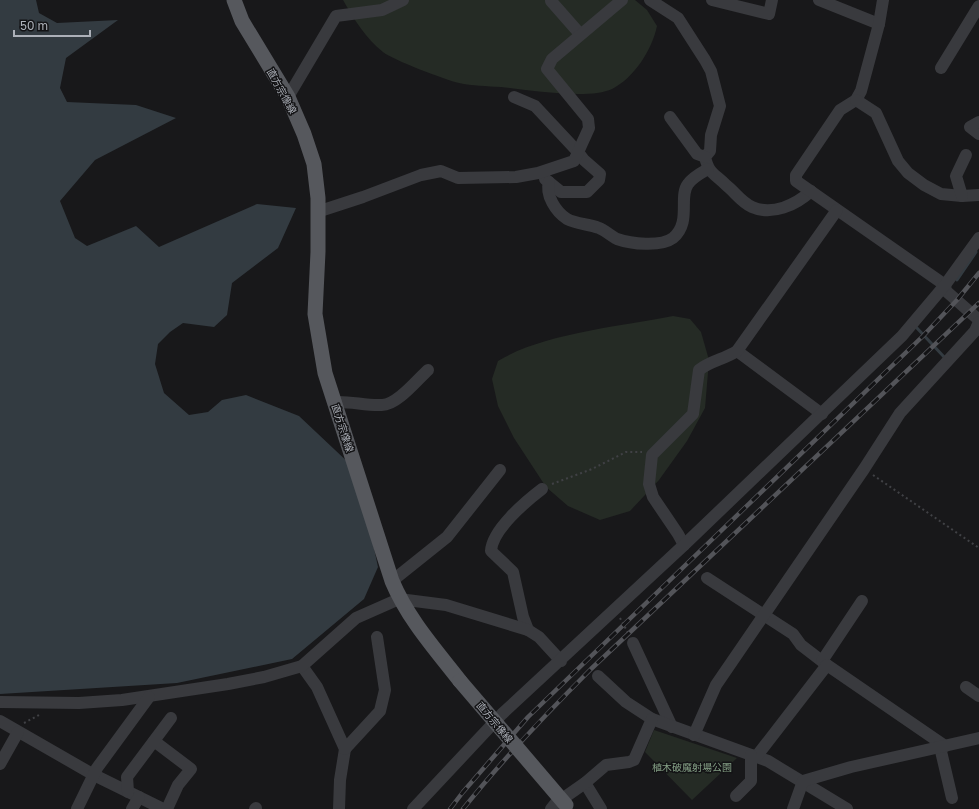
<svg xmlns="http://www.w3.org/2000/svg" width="979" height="809" viewBox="0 0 979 809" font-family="'Golos Text','Noto Sans JP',sans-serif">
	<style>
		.green { fill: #252b25 }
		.water { fill: #333b41 }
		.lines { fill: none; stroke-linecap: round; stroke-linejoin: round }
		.stream { stroke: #333b41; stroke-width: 3 }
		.path { stroke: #404145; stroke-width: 2; stroke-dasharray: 2 3; stroke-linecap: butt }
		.minor { stroke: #393a3e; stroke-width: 12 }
		.major { stroke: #56585d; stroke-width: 15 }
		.rail-casing { stroke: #535459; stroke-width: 4.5 }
		.rail { stroke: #131315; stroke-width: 3; stroke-dasharray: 9; stroke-linecap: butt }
		.major-bridge { stroke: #56585d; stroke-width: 15 }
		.labels { text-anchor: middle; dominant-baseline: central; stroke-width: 3; stroke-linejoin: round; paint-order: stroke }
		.street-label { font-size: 10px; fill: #acb0b8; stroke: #131315 }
		.park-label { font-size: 10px; fill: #85a086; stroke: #131315 }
	</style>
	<rect width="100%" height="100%" fill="#18181a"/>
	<g class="green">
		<path d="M343,0h292l12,10 10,16c-5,24 -23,52 -45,63 -23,11 -84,1 -111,-2 -14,-1 -29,-1 -42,-4 -13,-3 -66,-23 -76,-31 -17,-13 -29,-33 -40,-52z"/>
		<path d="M673,316l17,3 11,13 8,28 -4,48 -18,33 -28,39 -29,31 -30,9 -32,-14 -22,-19 -32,-49 -16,-32 -6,-27 6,-18c43,-27 124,-35 175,-45z"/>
		<path d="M654,730l83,28 -45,42 -47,-48z"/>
	</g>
	<path class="water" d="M0,0h36l3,13 18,10 61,-3 -52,38 -6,30 7,14 69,3 40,13 -81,42 -35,41 15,37 12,8 49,-20 23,21 98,-43 39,4 -18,40 -46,35 -5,32 -13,12 -31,-4 -13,9 -12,12 -3,20 9,29 25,22 19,-3 14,-12 24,-5 53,21 53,50 13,40 13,61 -14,32 -72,60 -115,24 -177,11z"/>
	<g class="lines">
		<g class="stream">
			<path d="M957,280l19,-28"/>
			<path d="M916,327l29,31"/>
		</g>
		<g class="path">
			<path d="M873,475l106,73"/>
			<path d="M552,484l40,-15 34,-17h16"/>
			<path d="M620,618l8,15"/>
			<path d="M24,723l17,-9"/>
		</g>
		<g class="minor">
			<path d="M650,0l28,18 27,42 6,11 9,35 -9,29 -1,16 -5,6c4,17 9,16 21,28 9,7 15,17 26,22 20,9 44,-2 59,-16"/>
			<path d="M712,0l57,14 3,-14"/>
			<path d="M819,0l60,24"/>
			<path d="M883,0l-4,24 -18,67 -5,9 -16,10 -44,65v6l149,104 1,6 33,29"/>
			<path d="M551,1l29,33"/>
			<path d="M941,68l38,-62"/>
			<path d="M288,97l48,-81 46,-6 21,-10"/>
			<path d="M514,97l21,9 43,46 6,8 16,14 -1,6 -12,12h-26l-16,-13"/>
			<path d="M856,100l20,13 22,48 10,12 16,12 17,9 21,2 17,-1"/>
			<path d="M670,117l27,37 8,3"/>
			<path d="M979,122l-9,5 9,7"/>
			<path d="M549,182c-4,13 7,30 18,37 9,5 22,5 32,9 6,2 12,8 18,11 14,5 44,8 56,-1 19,-16 5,-41 15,-54 5,-7 13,-11 20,-15"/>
			<path d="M962,196l-6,-20 10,-21"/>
			<path d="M317,212l46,-15 58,-22 20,-4 17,7 58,-1 22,-4 36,-12 15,-33 -1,-9 -41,-50 5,-10 70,-59"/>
			<path d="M737,351l85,63"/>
			<path d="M335,402c16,-1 31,4 47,3 15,0 35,-25 46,-35"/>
			<path d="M684,545l-6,-11 -25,-37 -4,-13 3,-29 41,-41 6,-44c11,-9 26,-11 38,-19l100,-141"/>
			<path d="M707,578l86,56 8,11 26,20"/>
			<path d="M392,581l55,-44 53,-67"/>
			<path d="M528,630l-5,-13 -10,-45 -22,-21c1,-21 34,-49 51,-62"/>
			<path d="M633,643l39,84"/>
			<path d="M822,661l40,-60"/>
			<path d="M302,666l15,21 28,62 -5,31 -1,29"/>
			<path d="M598,676l28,26 26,17 116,42 79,48"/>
			<path d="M966,687l13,9"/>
			<path d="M0,702l79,1 43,-3 106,-16 36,-7 38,-11 54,-48 43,-19 47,6 82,25 11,7 22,24"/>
			<path d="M0,721l94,54 69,34"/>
			<path d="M694,735l22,-50 148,-216 36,-56 75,-82 4,-9"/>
			<path d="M154,741l37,28 -13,16 -11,24"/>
			<path d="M940,747l12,51"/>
			<path d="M345,749l35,-38 5,-21 -8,-53"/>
			<path d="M756,757l71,-92 118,81"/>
			<path d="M0,764l18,-32"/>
			<path d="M585,783l16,26"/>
			<path d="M128,792l-1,-15 44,-59"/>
			<path d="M736,796l15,-15v-26"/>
			<path d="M77,809l20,-41 52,-71"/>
			<path d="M132,809l7,-12"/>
			<path d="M255,809l1,-1"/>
			<path d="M413,809l89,-95 182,-169 218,-209 43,-51 34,-47"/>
			<path d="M551,809l4,-5 30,-21 21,-18 23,-3 5,-2 18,-41"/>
			<path d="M793,809l10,-28 48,-14 128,-29"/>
		</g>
		<path class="major" d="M234,0l8,21 46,76 16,37 10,30 4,34v54l-3,62 10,59 67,208c16,38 43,68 68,100"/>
		<defs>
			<g id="rail">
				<path d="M450,809l13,-17 65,-75 395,-381 34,-36 22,-27"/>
				<path d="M463,809c40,-50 83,-95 128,-140l388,-366"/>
			</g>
		</defs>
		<use href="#rail" class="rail-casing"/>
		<use href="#rail" class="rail"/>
		<path class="major-bridge" d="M460,681l106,124"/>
	</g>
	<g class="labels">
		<g class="street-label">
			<text transform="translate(282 91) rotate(61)">直方宗像線</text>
			<text transform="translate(343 428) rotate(72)">直方宗像線</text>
			<text transform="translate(495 722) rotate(50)">直方宗像線</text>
		</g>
		<g class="park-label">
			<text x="692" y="767">植木破魔射場公園</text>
		</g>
	</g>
	<path d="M14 30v6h76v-6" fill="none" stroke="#acb0b8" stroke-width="2"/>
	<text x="20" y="30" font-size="12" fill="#acb0b8" stroke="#131315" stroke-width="3" paint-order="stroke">50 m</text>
</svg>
